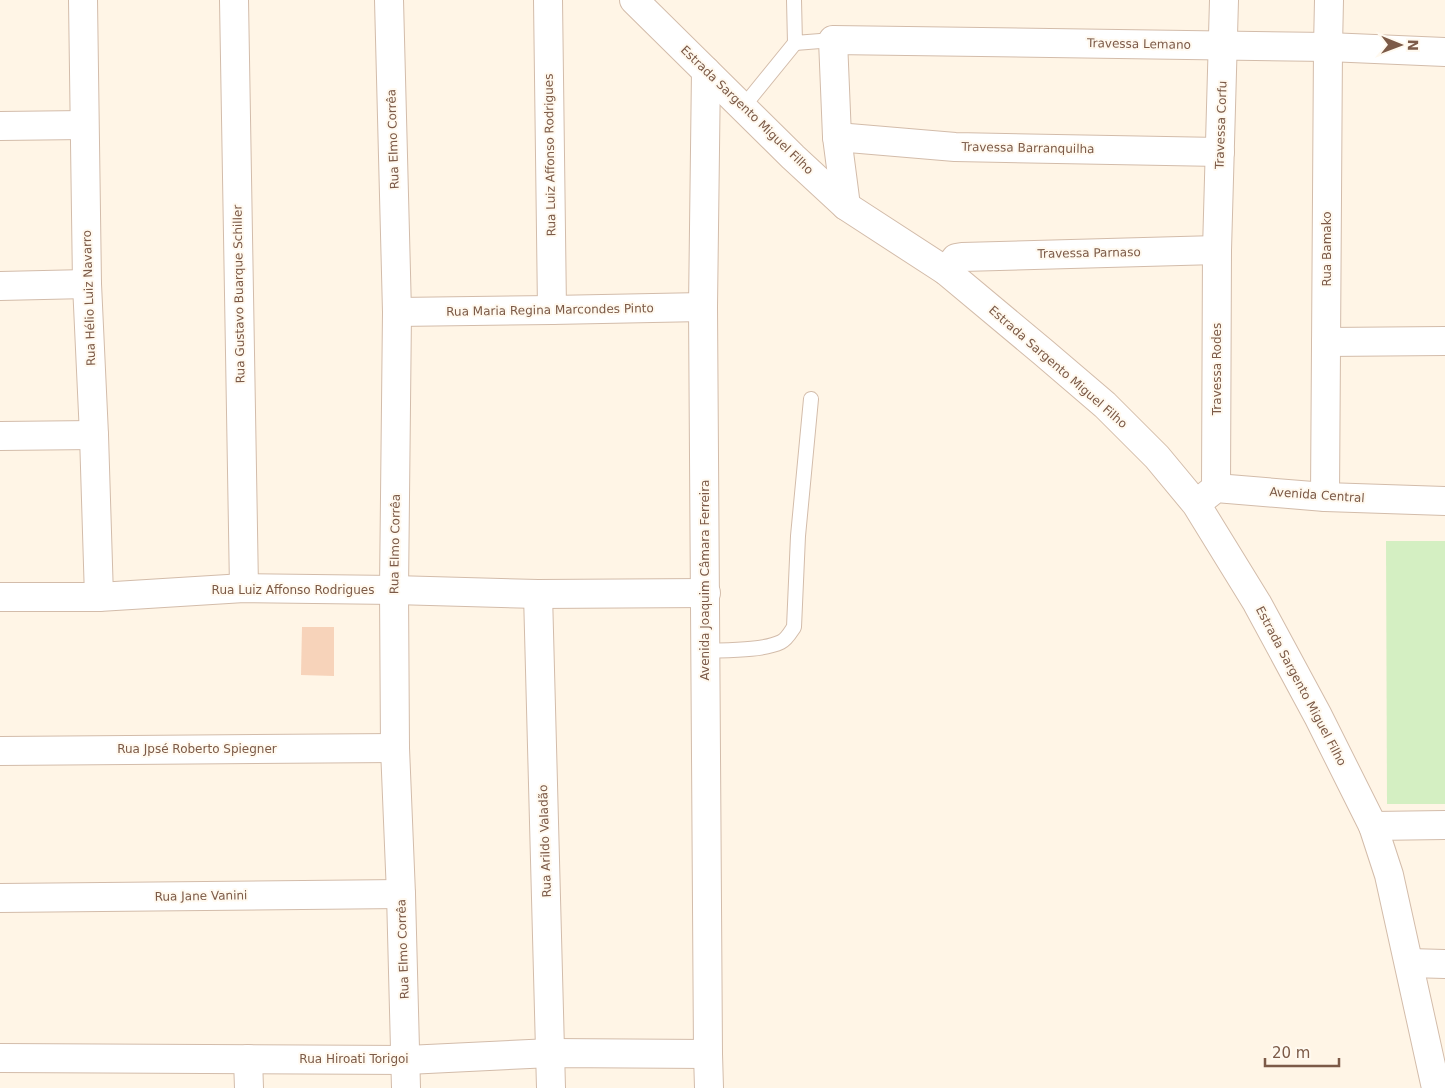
<svg xmlns="http://www.w3.org/2000/svg" width="1445" height="1088" viewBox="0 0 1445 1088" font-family="'DejaVu Sans',sans-serif">
	<style>
		.green { fill: #d4efc2 }
		.building { fill: #f7d3ba }
		.lines { fill: none; stroke-linecap: round; stroke-linejoin: round }
		.service-casing { stroke: #d3bcaa; stroke-width: 16 }
		.minor-casing { stroke: #d3bcaa; stroke-width: 30 }
		.service { stroke: #fff; stroke-width: 14 }
		.minor { stroke: #fff; stroke-width: 28 }
		.labels { text-anchor: middle; dominant-baseline: central; stroke-width: 4; stroke-linejoin: round; paint-order: stroke }
		.street-label { font-size: 12px; fill: #7c5a47; stroke: #fff9ef }
	</style>
	<rect width="100%" height="100%" fill="#fff5e6"/>
	<path class="green" d="M1386,541h59v263h-58z"/>
	<path class="building" d="M302,627h32v49l-33,-1z"/>
	<g class="lines">
		<defs>
			<g id="service">
				<path d="M794,0l1,43 38,-3"/>
				<path d="M743,107l52,-64"/>
				<path d="M705,651c21,-1 57,0 76,-9 6,-3 9,-9 13,-15l4,-91 13,-137"/>
			</g>
			<g id="minor">
				<path d="M83,0l4,284 7,151 5,162"/>
				<path d="M234,0l10,588"/>
				<path d="M389,0l8,312 -3,278 1,158 6,146 5,194"/>
				<path d="M548,0l4,310"/>
				<path d="M634,0l159,157 53,49 100,65 97,81 62,53 52,52 39,47 61,99 61,113 55,110 16,49 47,213"/>
				<path d="M706,71l-3,236 5,747 1,34"/>
				<path d="M0,126l84,-1"/>
				<path d="M837,137l118,10 265,5"/>
				<path d="M846,206l-9,-69 -4,-97 495,7 117,5"/>
				<path d="M946,271l10,-13 6,-1 255,-7"/>
				<path d="M0,286l87,-2"/>
				<path d="M397,312l155,-2 151,-3"/>
				<path d="M1326,342l119,-1"/>
				<path d="M0,436l94,-1"/>
				<path d="M1216,488l1,-238 7,-250"/>
				<path d="M1325,497l3,-450 1,-47"/>
				<path d="M1201,500l15,-12 109,9 120,4"/>
				<path d="M538,594l13,494"/>
				<path d="M0,597h99l145,-9 150,2 144,4 168,-1"/>
				<path d="M0,751l395,-3"/>
				<path d="M1373,826l72,-1"/>
				<path d="M0,898l401,-4"/>
				<path d="M1409,963l36,1"/>
				<path d="M0,1058l407,2 144,-7 157,1"/>
				<path d="M248,1059l1,29"/>
			</g>
		</defs>
		<use href="#service" class="service-casing"/>
		<use href="#minor" class="minor-casing"/>
		<use href="#service" class="service"/>
		<use href="#minor" class="minor"/>
	</g>
	<g class="labels">
		<g class="street-label">
			<text transform="translate(1139 44) rotate(1)">Travessa Lemano</text>
			<text transform="translate(747 110) rotate(44)">Estrada Sargento Miguel Filho</text>
			<text transform="translate(1221 125) rotate(-88)">Travessa Corfu</text>
			<text transform="translate(393 139) rotate(-92)">Rua Elmo Corrêa</text>
			<text transform="translate(1028 148) rotate(1)">Travessa Barranquilha</text>
			<text transform="translate(550 155) rotate(-91)">Rua Luiz Affonso Rodrigues</text>
			<text transform="translate(1327 249) rotate(-90)">Rua Bamako</text>
			<text transform="translate(1089 253) rotate(-1)">Travessa Parnaso</text>
			<text transform="translate(239 294) rotate(-91)">Rua Gustavo Buarque Schiller</text>
			<text transform="translate(89 298) rotate(-92)">Rua Hélio Luiz Navarro</text>
			<text transform="translate(550 310) rotate(-1)">Rua Maria Regina Marcondes Pinto</text>
			<text transform="translate(1058 367) rotate(41)">Estrada Sargento Miguel Filho</text>
			<text transform="translate(1217 369) rotate(-90)">Travessa Rodes</text>
			<text transform="translate(1317 495) rotate(4)">Avenida Central</text>
			<text transform="translate(395 544) rotate(-89)">Rua Elmo Corrêa</text>
			<text transform="translate(705 580) rotate(-90)">Avenida Joaquim Câmara Ferreira</text>
			<text x="293" y="590">Rua Luiz Affonso Rodrigues</text>
			<text transform="translate(1301 686) rotate(62)">Estrada Sargento Miguel Filho</text>
			<text x="197" y="749">Rua Jpsé Roberto Spiegner</text>
			<text transform="translate(545 841) rotate(-92)">Rua Arildo Valadão</text>
			<text transform="translate(201 896) rotate(-1)">Rua Jane Vanini</text>
			<text transform="translate(403 949) rotate(-92)">Rua Elmo Corrêa</text>
			<text x="354" y="1059">Rua Hiroati Torigoi</text>
		</g>
	</g>
	<g transform="translate(1400 45) rotate(91)" stroke="#fff9ef" stroke-width="4" paint-order="stroke">
	<path d="M0-4L9 19L0 12L-9 19Z" fill="#7c5a47"/>
	<text y="-8" font-size="14" font-weight="bold" text-anchor="middle" fill="#7c5a47">N</text>
	</g>
	<path d="M1265 1058v8h74v-8" fill="none" stroke="#7c5a47" stroke-width="2.5"/>
	<text x="1272" y="1058" font-size="15" fill="#7c5a47" stroke="#fff9ef" stroke-width="4" paint-order="stroke">20 m</text>
</svg>
